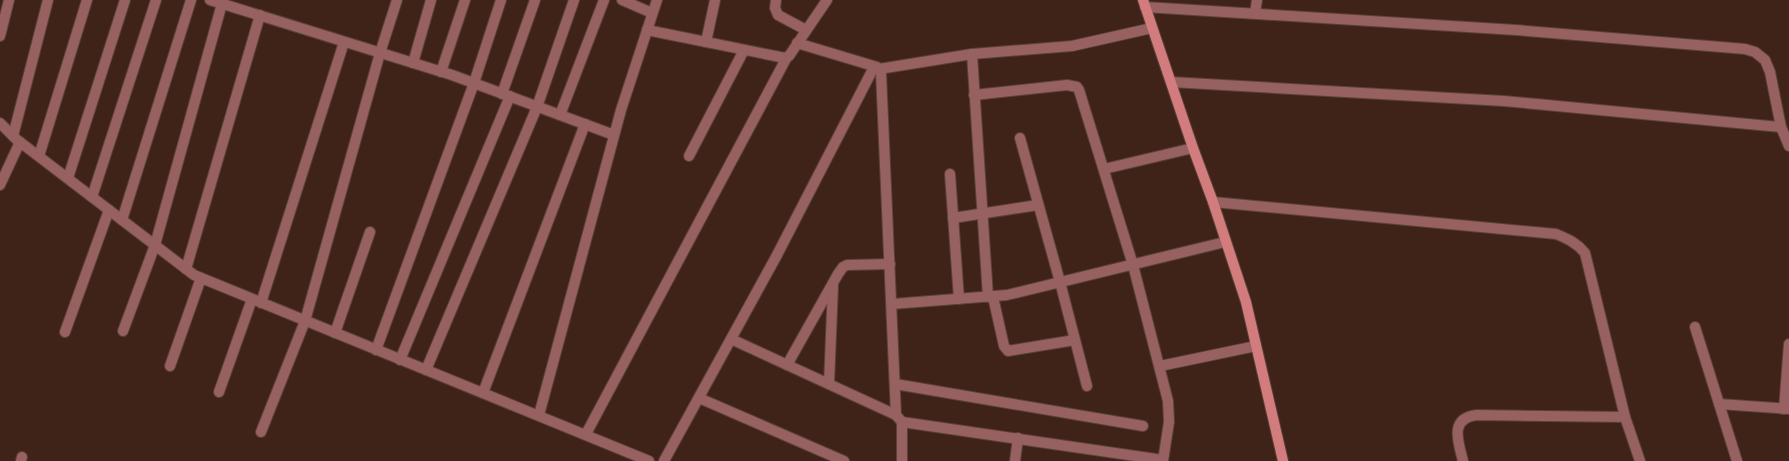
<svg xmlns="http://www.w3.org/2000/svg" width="1789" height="461" viewBox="0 0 1789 461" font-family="Helvetica,sans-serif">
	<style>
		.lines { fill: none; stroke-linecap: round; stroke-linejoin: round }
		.minor-casing { stroke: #5b4137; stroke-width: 12 }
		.tertiary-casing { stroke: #5b4137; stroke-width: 12 }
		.secondary-casing { stroke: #5b4137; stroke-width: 12 }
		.minor { stroke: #976061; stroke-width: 10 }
		.tertiary { stroke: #976061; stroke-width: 10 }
		.secondary { stroke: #d37c7e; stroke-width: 10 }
	</style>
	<rect width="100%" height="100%" fill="#3f2319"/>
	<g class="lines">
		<defs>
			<g id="minor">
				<path d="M210,0l242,75 162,60"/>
				<path d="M622,0l30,13"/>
				<path d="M776,0l-1,8 3,7 28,15"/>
				<path d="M1145,7l371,23 229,19 10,3 10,8 5,12 11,55 8,19"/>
				<path d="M1255,13l2,-13"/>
				<path d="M647,30l138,28 4,-2 38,-56"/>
				<path d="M0,36l9,-36"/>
				<path d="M706,42l9,-42"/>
				<path d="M797,43l80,24 4,6 15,342"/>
				<path d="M972,54l16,243"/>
				<path d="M413,63l18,-63"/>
				<path d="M879,69l93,-15 100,-8 80,-18"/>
				<path d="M441,72l24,-72"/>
				<path d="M1171,82l333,19 277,26"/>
				<path d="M502,94l33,-94"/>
				<path d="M974,95l93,-10 10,2 2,3 54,175 35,136 1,21 -6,39"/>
				<path d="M560,115l44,-115"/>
				<path d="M0,123l16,16 178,136 455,186"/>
				<path d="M13,136l35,-136"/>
				<path d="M1020,138l40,144 27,104"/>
				<path d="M39,156l48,-156"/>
				<path d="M689,156l55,-106"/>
				<path d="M1104,169l89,-21"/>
				<path d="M950,174l9,125"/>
				<path d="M68,178l57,-178"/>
				<path d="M0,185l20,-43"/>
				<path d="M92,197l64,-197"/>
				<path d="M953,218l85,-13"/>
				<path d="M122,220l69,-220"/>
				<path d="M186,269l74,-254"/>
				<path d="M993,297l11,49 4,5 67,-11"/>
				<path d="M261,303l83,-261"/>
				<path d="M892,304l115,-9 218,-53"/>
				<path d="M1695,327l42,134"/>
				<path d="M123,331l32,-86 68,-245"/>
				<path d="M65,332l44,-122"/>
				<path d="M335,333l35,-101"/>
				<path d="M731,339l165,76 6,7v39"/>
				<path d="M376,350l98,-267 27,-83"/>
				<path d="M400,360l110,-264"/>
				<path d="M787,365l51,-91 5,-7 4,-2 43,-1"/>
				<path d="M170,366l31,-88"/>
				<path d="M1160,366l96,-20"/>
				<path d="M426,370l111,-263 37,-107"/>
				<path d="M829,384l4,-98"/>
				<path d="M895,384l248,42"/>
				<path d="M219,392l33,-93"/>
				<path d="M483,393l102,-269"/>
				<path d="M699,398l145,63"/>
				<path d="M1719,404l70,5"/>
				<path d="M1784,409l5,-65"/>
				<path d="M539,415l82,-305 36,-110"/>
				<path d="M902,422l261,38"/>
				<path d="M261,432l44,-111 75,-268 17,-53"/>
				<path d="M586,434l201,-377"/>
				<path d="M21,461l1,-4"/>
				<path d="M664,461l113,-206 97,-188"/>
				<path d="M1015,461l3,-23"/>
				<path d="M1463,461c-5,-20 -14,-43 14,-46l148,2"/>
			</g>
			<path id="tertiary" d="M1213,202l343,32c12,5 21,9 29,19l40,164 15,44"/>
			<path id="secondary" d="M1143,0l50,148 20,54 33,100 37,159"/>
		</defs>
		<use href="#minor" class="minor-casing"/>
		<use href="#tertiary" class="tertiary-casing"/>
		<use href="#secondary" class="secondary-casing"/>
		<use href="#minor" class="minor"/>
		<use href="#tertiary" class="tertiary"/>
		<use href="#secondary" class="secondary"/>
	</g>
</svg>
